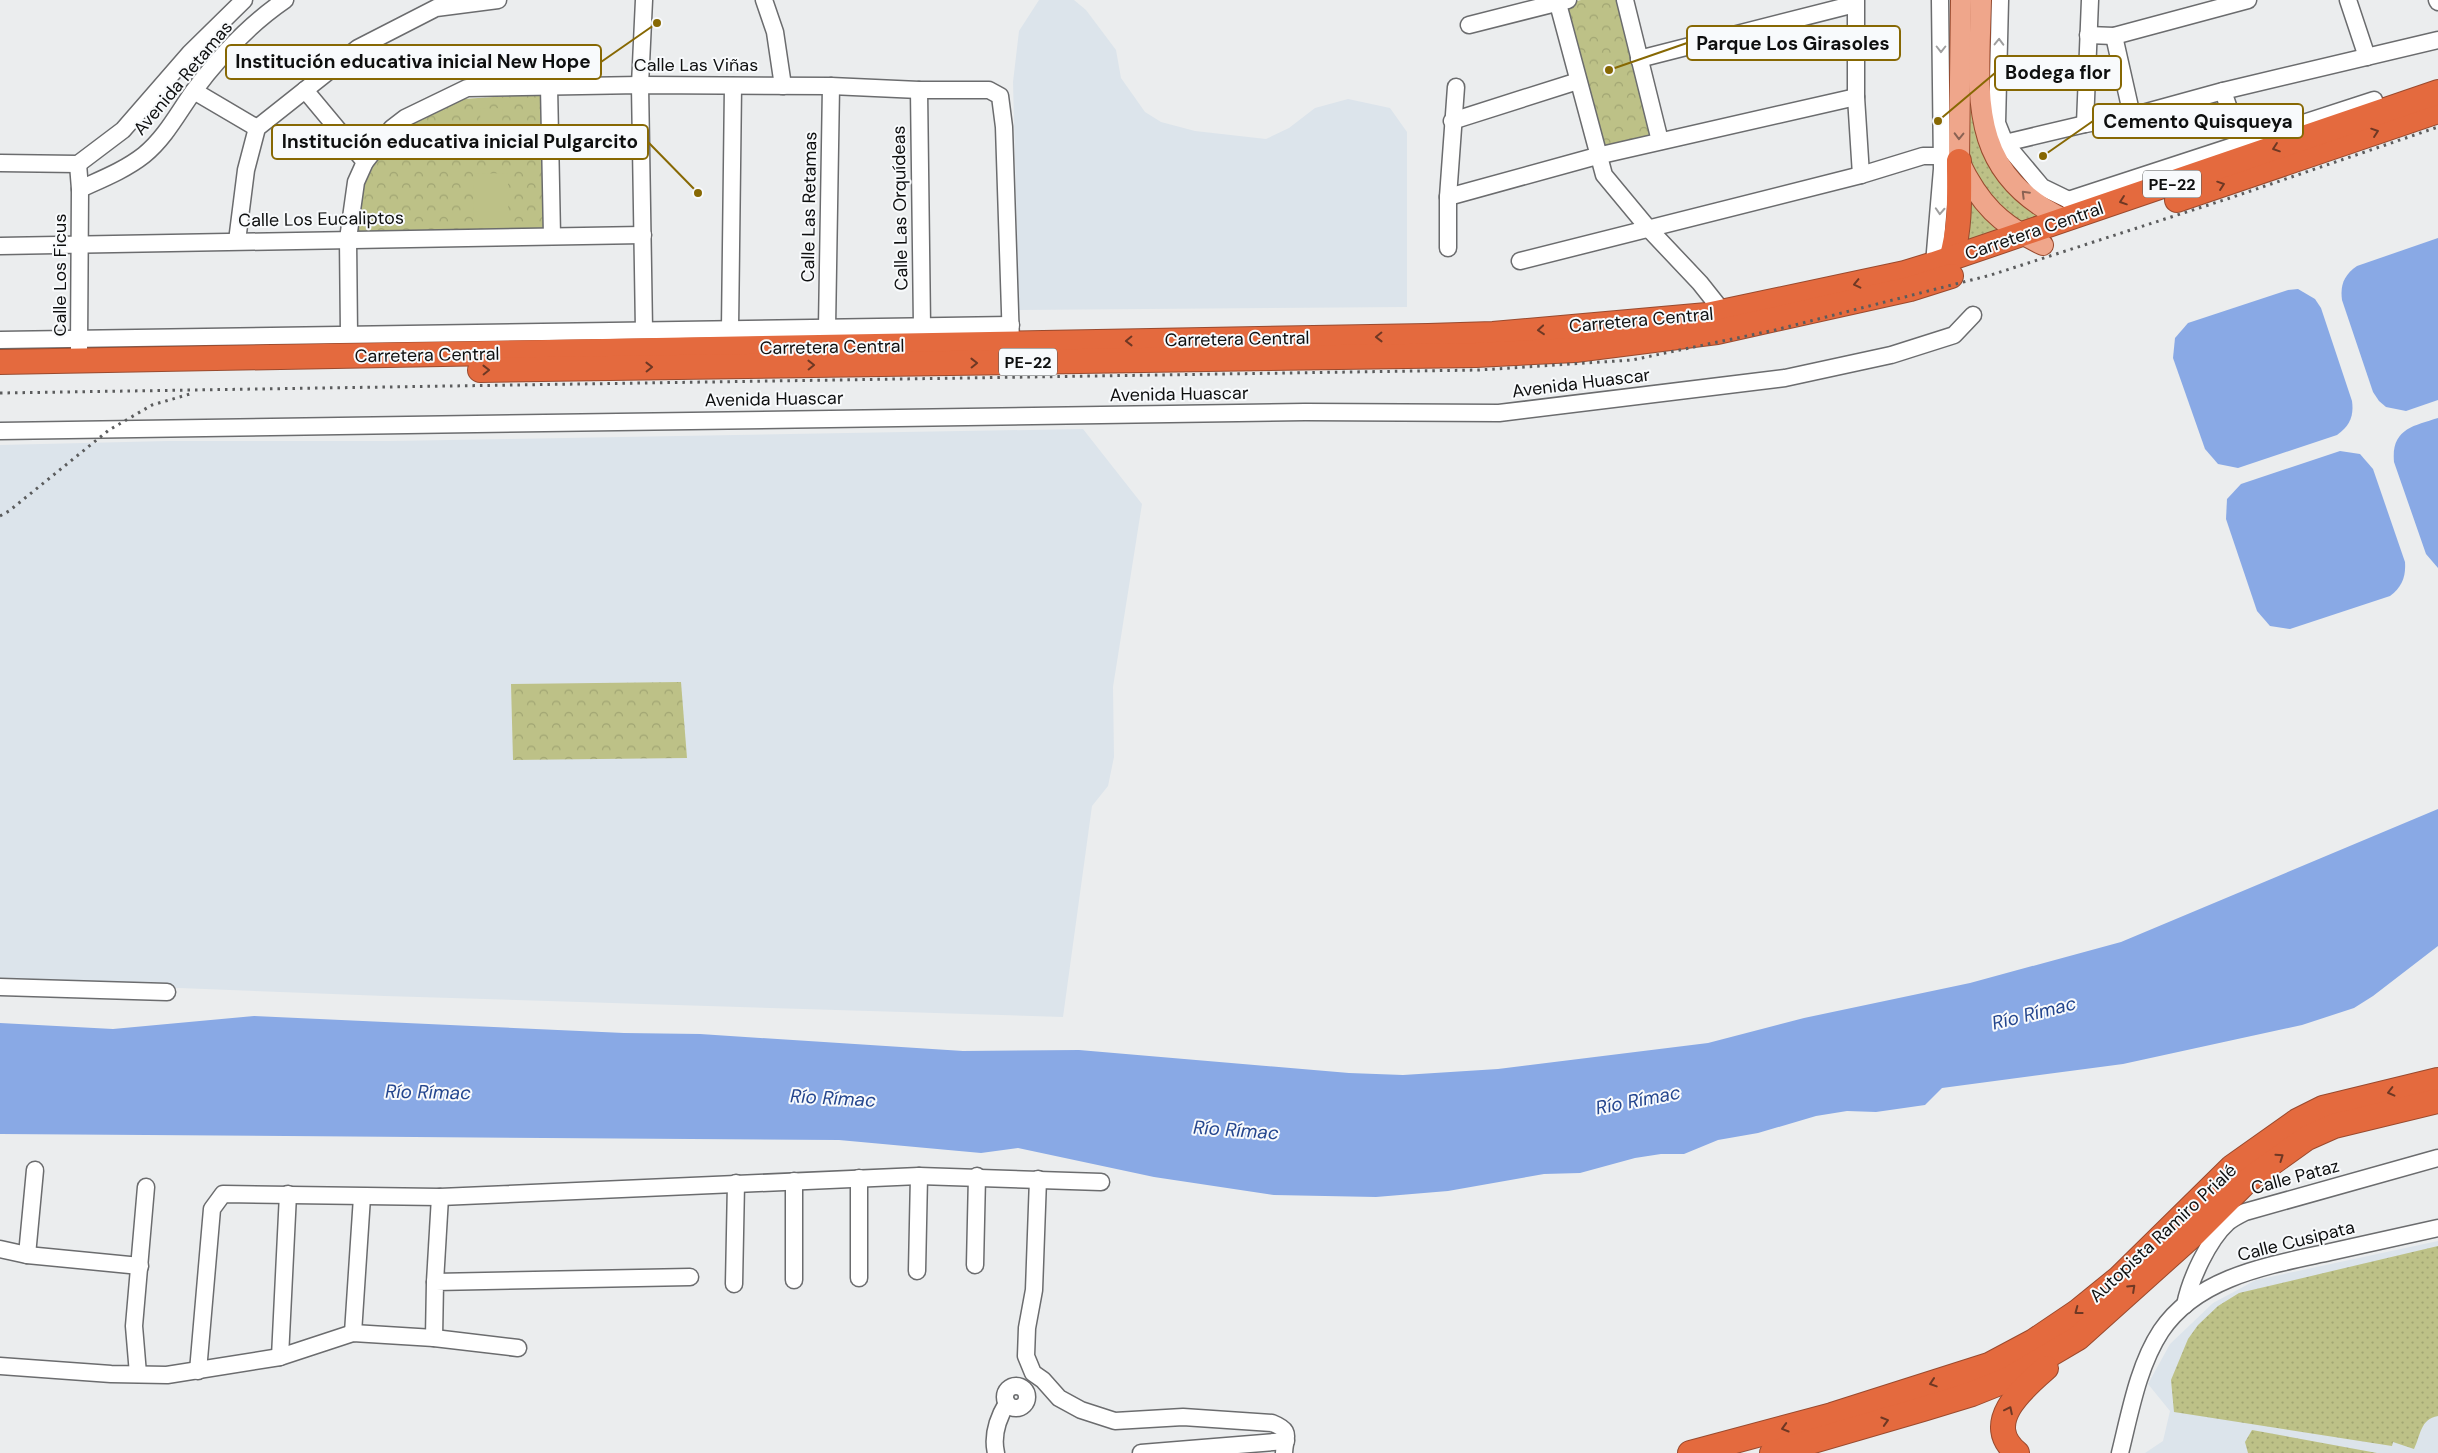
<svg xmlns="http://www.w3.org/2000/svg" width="2438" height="1453" viewBox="0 0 2438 1453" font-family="'DM Sans',sans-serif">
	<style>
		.built { fill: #dce4eb }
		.grass { fill: url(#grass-dots) }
		.forest { fill: url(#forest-crowns) }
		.pitch { fill: #bdc187 }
		.water { fill: #89a9e5 }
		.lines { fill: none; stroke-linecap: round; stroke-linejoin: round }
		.minor-casing { stroke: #6b6c6e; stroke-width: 19 }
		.major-casing { stroke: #994a2e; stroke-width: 22 }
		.highway-casing { stroke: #994a2e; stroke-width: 26 }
		.minor { stroke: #fff; stroke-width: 16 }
		.major { stroke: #efa68b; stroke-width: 20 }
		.highway { stroke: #e46a3e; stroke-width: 24 }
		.rail { stroke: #5b5c5d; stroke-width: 3; stroke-dasharray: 2.5 5; stroke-linecap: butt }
		.oneway { stroke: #9f9f9f }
		.oneway2 { stroke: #6e3824 }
		.oneway3 { stroke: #8a6253 }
		.labels { text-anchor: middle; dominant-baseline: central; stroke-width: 4; stroke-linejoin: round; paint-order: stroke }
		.shield { fill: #f8fafc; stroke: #545656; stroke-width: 1 }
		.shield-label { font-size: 16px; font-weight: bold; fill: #0e0f0f }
		.street-label { font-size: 18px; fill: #0e0f0f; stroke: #f8fafc }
		.water-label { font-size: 19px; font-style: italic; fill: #24468e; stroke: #f8fafc }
		.leader { fill: none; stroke: #876803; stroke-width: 2 }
		.callout-dot { fill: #876803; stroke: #f8fafc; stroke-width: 2 }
		.callout { fill: #f8fafc; stroke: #876803; stroke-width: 2 }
		.callout-label { font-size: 19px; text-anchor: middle; font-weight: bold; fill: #0e0f0f }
	</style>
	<defs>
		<pattern id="grass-dots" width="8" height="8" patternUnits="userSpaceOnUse" patternTransform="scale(1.25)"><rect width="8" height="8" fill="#bdc187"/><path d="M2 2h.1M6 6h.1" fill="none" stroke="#a1a573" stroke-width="1.8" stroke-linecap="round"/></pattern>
		<pattern id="forest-crowns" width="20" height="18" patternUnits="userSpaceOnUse" patternTransform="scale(1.25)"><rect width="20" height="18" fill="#bdc187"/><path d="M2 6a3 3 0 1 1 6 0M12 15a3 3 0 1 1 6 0" fill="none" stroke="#a1a573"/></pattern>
	</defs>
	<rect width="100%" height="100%" fill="#ebedee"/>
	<g class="built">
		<path d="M1039,0h35l12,10 30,40 5,28 24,34 16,10 34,9 71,8 23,-11 26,-20 33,-9 42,9 17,24v175l-388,3 -6,-228 6,-51z"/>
		<path d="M1083,429l59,75 -29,183 1,70 -6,29 -16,20 -29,211 -678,-21 -385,-15v-536l168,-4h221z"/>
		<path d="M2438,1241v212h-293l18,-12 7,-30 -22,-27 22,-40 43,-41 43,-23z"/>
	</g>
	<g class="grass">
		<path d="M1967,24l9,89 68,104 -27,9 -48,-55z"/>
		<path d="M1964,187l17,26 18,19 -37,12z"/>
		<path d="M2438,1246v170c-18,3 -17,19 -24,33l-21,-7 -1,4 -218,-34 -3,-32 17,-41 10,-14 20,-19 21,-13z"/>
		<path d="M2252,1430l125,23h-129l-3,-11z"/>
	</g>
	<g class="forest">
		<path d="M1581,0h36l36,135 -51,13 -38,-144z"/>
		<path d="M545,94l3,139 -194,3 11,-53 10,-20 33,-37 54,-27z"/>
		<path d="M681,682l6,76 -174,2 -2,-76z"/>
	</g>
	<g class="pitch">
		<path d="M502,108l1,42 -22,1 -1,-42z"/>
		<path d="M508,173v51l-34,1 -1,-51z"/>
	</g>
	<g class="water">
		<path d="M2438,238v162l-32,11 -20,-4 -7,-6 -6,-9 -31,-92c-2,-15 2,-25 15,-34z"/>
		<path d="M2298,289l17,10 6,9 31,93c2,15 -2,25 -15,34l-99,33 -20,-4 -13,-15 -32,-91 2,-20 13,-15 100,-33z"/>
		<path d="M2438,418v150l-12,-14 -32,-92c-3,-33 19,-36 44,-44z"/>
		<path d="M2340,451l20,3 13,15 32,93c1,15 -3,25 -15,34l-100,33 -20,-3 -13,-15 -31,-92 1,-20 14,-15z"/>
		<path d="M2438,809v137l-65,50 -19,12 -52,17 -179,39 -181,24 -17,17 -49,7 -29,-1 -31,5 -58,17 -40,7 -34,14h-23l-26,4 -55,15 -36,1 -96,17 -72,6 -102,-2 -120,-18 -136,-29 -37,5 -142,-13 -839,-6v-111l113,6 141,-13 370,17 76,1 263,17 116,-1 270,23 54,2 95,-6 210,-26 96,-25 166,-35 151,-41z"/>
	</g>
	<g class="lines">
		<defs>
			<g id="minor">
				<path d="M764,0l11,32 8,54"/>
				<path d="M1557,0l47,175 44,53 52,55 23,29"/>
				<path d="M1625,0l35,141"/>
				<path d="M1856,0v97l5,78"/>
				<path d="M2000,0l-3,123 8,20 37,44 35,17"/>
				<path d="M2348,0l19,57"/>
				<path d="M2437,0l1,2"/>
				<path d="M1469,25l99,-25"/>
				<path d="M2088,35l26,1 134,-36"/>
				<path d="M2114,36l18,80"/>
				<path d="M1639,59l216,-55"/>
				<path d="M549,86l3,150"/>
				<path d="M305,90l60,72"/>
				<path d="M919,90l3,236"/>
				<path d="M194,91l63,37"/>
				<path d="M2223,91l21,62"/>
				<path d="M1452,121l126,-40"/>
				<path d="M2085,124l5,-124"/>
				<path d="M2005,143l80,-19 47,-8 91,-25 215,-51"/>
				<path d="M0,163l78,1 45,-34 67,-77 54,-53"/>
				<path d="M78,164l2,25 -1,160"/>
				<path d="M80,189c22,-10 45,-19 64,-34 21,-17 34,-42 49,-63 25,-34 57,-68 92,-92"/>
				<path d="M1448,197l149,-41 259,-59"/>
				<path d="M2068,200l306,-100 4,13"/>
				<path d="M237,241l9,-71 11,-42 101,-80 78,-40 62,-8"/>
				<path d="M0,246l643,-11"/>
				<path d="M1448,248v-51l8,-110"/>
				<path d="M1520,261l341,-86 62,-19h19"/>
				<path d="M1934,264l8,-95 -2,-169"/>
				<path d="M827,328l4,-242"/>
				<path d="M730,329l3,-243"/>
				<path d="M644,330l-4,-245 4,-85"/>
				<path d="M349,334l-1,-95 8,-57 9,-20 27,-34 13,-10 62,-30 173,-3 191,1 88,4h70l11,6 4,31 7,215"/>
				<path d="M0,340l1011,-15"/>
				<path d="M0,431l1305,-19 194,1 286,-35 106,-23 63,-20 19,-20"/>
				<path d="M0,987l167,5"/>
				<path d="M859,1178v100"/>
				<path d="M1038,1179l-4,111 -7,38 -1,28 7,17 10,7 16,18 22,12 34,11 68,-4 89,6c20,8 13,12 12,30"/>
				<path d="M794,1181v99"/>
				<path d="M0,1249l27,6 113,11"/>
				<path d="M27,1255l8,-85"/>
				<path d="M975,1265l2,-89"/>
				<path d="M917,1271l2,-95"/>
				<path d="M435,1282l5,-85"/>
				<path d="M734,1284l2,-101"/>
				<path d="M2185,1305c5,-25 23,-65 43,-83 5,-4 11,-7 17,-10l193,-54"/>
				<path d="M353,1333l9,-136"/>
				<path d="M434,1338l1,-56 255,-5"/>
				<path d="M280,1357l8,-163"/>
				<path d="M0,1366l111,8 56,1 113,-18 73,-24 81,5 84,10"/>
				<path d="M198,1371l14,-162 11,-15 217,3 479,-21 182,6"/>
				<path d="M138,1374l-4,-48 12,-139"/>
				<circle cx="1016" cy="1397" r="11"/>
				<path d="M996,1453c-4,-17 2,-35 11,-50"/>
				<path d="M1141,1453l145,-12"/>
				<path d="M2120,1453c10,-40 18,-87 41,-122 37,-55 110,-66 169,-79 36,-8 72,-16 108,-24"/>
			</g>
			<g id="major">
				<path d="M1961,0l-2,161c20,42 41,64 84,84"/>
				<path d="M1981,0c-2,94 -16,173 85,220"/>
			</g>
			<g id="highway">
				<path d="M2177,200l261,-89"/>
				<path d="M1951,259c10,-32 8,-65 8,-98"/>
				<path d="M0,362l1428,-26 65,-2 214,-19 198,-42 29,-9 504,-172"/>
				<path d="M480,370l996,-15 99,-5 142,-18 193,-43 41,-13"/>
				<path d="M1690,1453l142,-38 157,-50 45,-24 43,-29 42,-34 113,-111 65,-46 26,-13 115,-28"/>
				<path d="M1772,1453l151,-44 49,-15 35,-14 71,-42 117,-105 52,-52 60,-43 27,-12 104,-25"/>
				<path d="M2017,1453c-36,-30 6,-65 29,-85"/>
			</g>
		</defs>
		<use href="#minor" class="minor-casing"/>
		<use href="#major" class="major-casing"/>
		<use href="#highway" class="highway-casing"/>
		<use href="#minor" class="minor"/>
		<use href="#major" class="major"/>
		<use href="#highway" class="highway"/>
		<g class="rail">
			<path d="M0,393l1479,-23 153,-10 143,-30 216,-55 236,-76 211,-72"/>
			<path d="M0,516l9,-5 100,-81 43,-25 38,-11"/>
		</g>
	</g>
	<defs><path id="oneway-chevron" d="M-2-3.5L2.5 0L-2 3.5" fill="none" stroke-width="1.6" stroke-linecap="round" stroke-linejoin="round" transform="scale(1.25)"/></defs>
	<g class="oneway">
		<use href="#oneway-chevron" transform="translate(1999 42) rotate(-89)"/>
		<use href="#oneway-chevron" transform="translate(1941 49) rotate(90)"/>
		<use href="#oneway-chevron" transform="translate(1940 211) rotate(93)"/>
	</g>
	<g class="oneway2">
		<use href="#oneway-chevron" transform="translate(2375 132) rotate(-19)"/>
		<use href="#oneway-chevron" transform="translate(2276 148) rotate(161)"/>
		<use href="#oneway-chevron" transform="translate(2221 185) rotate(-19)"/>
		<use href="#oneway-chevron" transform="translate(2123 201) rotate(161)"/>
		<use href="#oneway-chevron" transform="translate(1857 284) rotate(167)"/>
		<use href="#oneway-chevron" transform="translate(1541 330) rotate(175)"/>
		<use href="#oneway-chevron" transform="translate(1379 337) rotate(179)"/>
		<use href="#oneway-chevron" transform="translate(1129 341) rotate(179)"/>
		<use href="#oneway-chevron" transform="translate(974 363) rotate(-1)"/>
		<use href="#oneway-chevron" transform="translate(811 365) rotate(-1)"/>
		<use href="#oneway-chevron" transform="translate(649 367) rotate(-1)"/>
		<use href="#oneway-chevron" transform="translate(486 370) rotate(-1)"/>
		<use href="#oneway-chevron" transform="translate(2391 1092) rotate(166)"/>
		<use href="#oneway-chevron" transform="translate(2280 1157) rotate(-35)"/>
		<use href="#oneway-chevron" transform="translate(2132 1288) rotate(-43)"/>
		<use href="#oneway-chevron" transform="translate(2078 1311) rotate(143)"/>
		<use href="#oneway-chevron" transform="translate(1933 1383) rotate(162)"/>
		<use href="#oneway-chevron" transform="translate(2009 1410) rotate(-64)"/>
		<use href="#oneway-chevron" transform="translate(1885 1421) rotate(-17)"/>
		<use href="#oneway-chevron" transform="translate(1785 1428) rotate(164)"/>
	</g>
	<g class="oneway3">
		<use href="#oneway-chevron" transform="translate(1959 136) rotate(91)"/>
		<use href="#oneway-chevron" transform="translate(2025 194) rotate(-135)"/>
	</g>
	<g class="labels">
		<g class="shield">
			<rect x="2143" y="170.5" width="58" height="27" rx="4"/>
			<rect x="999" y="348.5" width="58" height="27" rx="4"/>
		</g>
		<g class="shield-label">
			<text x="2172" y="184">PE-22</text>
			<text x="1028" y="362">PE-22</text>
		</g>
		<g class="street-label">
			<text x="696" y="65">Calle Las Viñas</text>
			<text transform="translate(183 78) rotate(-50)">Avenida Retamas</text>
			<text transform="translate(809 207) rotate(-89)">Calle Las Retamas</text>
			<text transform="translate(900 208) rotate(-91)">Calle Las Orquídeas</text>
			<text transform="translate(321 219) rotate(-1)">Calle Los Eucaliptos</text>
			<text transform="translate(2034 231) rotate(-19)">Carretera Central</text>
			<text transform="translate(60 275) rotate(-90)">Calle Los Ficus</text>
			<text transform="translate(1641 320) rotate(-5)">Carretera Central</text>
			<text transform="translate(1237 339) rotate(-1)">Carretera Central</text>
			<text transform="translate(832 347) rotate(-1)">Carretera Central</text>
			<text transform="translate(427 355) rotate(-1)">Carretera Central</text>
			<text transform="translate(1581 383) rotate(-7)">Avenida Huascar</text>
			<text transform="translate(1179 394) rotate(-1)">Avenida Huascar</text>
			<text transform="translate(774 399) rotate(-1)">Avenida Huascar</text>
			<text transform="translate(2295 1177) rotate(-15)">Calle Pataz</text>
			<text transform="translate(2163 1233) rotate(-43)">Autopista Ramiro Prialé</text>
			<text transform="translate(2296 1241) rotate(-14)">Calle Cusipata</text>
		</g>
		<g class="water-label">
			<text transform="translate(2034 1013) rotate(-14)">Río Rímac</text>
			<text transform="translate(428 1092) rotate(1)">Río Rímac</text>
			<text transform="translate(833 1098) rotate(3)">Río Rímac</text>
			<text transform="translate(1638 1100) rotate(-11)">Río Rímac</text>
			<text transform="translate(1236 1130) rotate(4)">Río Rímac</text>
		</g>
	</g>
	<path class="leader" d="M1609 70L1687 43M657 23L601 62M1938 121L1995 73M2043 156L2093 121M698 193L648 142"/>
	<g class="callout-dot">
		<circle cx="1609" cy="70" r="5"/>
		<circle cx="657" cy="23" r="5"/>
		<circle cx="1938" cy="121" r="5"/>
		<circle cx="2043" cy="156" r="5"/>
		<circle cx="698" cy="193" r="5"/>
	</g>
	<g class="callout">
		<rect x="1687" y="26" width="213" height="34" rx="5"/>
		<rect x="226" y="45" width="375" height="34" rx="5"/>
		<rect x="1995" y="56" width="126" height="34" rx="5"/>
		<rect x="2093" y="104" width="210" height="34" rx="5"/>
		<rect x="272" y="125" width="376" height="34" rx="5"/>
	</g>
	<g class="callout-label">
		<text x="1793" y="50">Parque Los Girasoles</text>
		<text x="413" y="68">Institución educativa inicial New Hope</text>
		<text x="2058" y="79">Bodega flor</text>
		<text x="2198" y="128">Cemento Quisqueya</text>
		<text x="460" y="148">Institución educativa inicial Pulgarcito</text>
	</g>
</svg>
